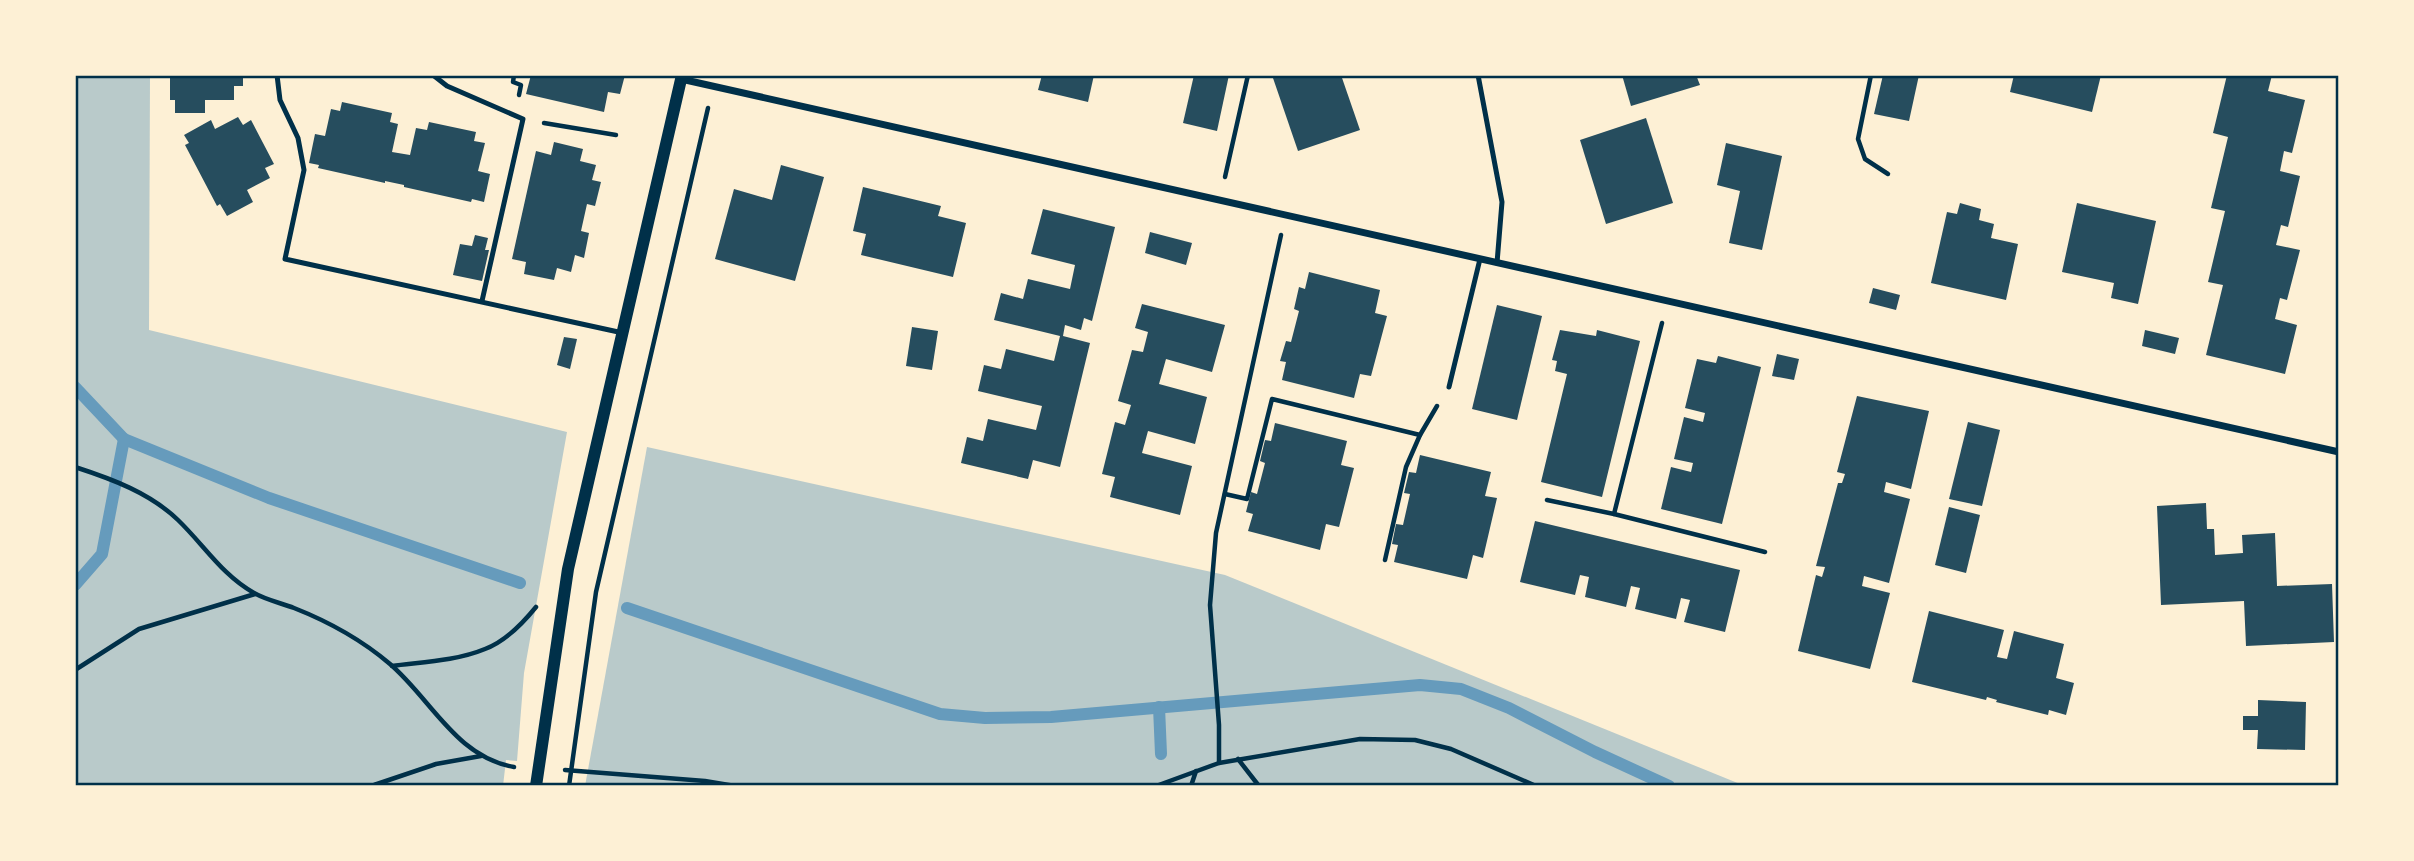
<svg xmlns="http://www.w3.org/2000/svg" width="2414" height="861" viewBox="0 0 2414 861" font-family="Poppins,sans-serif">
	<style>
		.green { fill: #b9caca }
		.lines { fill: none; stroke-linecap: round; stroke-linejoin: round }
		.stream { stroke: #669bbc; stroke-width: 12 }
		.building { fill: #264d5e }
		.path { stroke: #003049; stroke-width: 4.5 }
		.service { stroke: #003049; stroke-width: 5 }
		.minor { stroke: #003049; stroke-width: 7 }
		.tertiary { stroke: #003049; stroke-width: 12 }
		.neatline { fill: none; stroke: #003049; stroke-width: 2.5 }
	</style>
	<rect width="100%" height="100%" fill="#fdf0d5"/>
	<g class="green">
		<path d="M75,75h75l-1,255 418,102 -43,241 -7,88 -11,-1 -3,26h-428z"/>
		<path d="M647,447l578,128 520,211h-1160z"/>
	</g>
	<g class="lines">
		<g class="stream">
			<path d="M75,387l49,52 145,59 251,85"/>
			<path d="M75,585l27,-31 22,-115"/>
			<path d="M627,608l313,106 45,4 66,-1 369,-32 41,4 48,19 86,44 74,34"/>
			<path d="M1159,707l2,47"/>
		</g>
	</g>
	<g class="building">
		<path d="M170,75h73v11h-9v14h-29v13h-30v-13h-5z"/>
		<path d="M531,75h94l-5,19 -12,-2 -4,20 -78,-18z"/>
		<path d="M1042,75h52l-6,27 -50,-12z"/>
		<path d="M1194,75h35l-12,56 -34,-8z"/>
		<path d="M1281,75h60l19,55 -62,21 -25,-73z"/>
		<path d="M1622,75h74l4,10 -69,21z"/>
		<path d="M1883,75h36l-10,46 -35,-7z"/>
		<path d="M2014,75h87l-9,37 -82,-20z"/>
		<path d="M2227,75h45l-4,16 37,9 -13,53 -8,-2 -4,20 20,5 -12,51 -7,-2 -5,20 24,5 -13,50 -7,-2 -5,21 22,6 -12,49 -79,-19 17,-70 -15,-3 17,-71 -14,-3 17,-71 -15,-4z"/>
		<path d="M342,102l50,11 -2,9 8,2 -6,28 18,3 6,-27 11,2 2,-8 47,10 -2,9 11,2 -7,28 12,3 -6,28 -12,-3 -1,3 -67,-15v-2l-19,-4v2l-67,-15 1,-3 -10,-2 6,-29 10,2 6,-27 9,2z"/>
		<path d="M238,117l5,8 8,-5 23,44 -9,4 5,10 -23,12 6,12 -26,14 -7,-12 -3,2 -32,-61 4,-2 -5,-8 27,-15 4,9z"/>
		<path d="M1646,118l27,85 -67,21 -26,-84z"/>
		<path d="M554,142l29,7 -3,12 16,4 -4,15 9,2 -6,24 -8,-2 -6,27 8,2 -5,25 -9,-3 -4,17 -14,-4 -3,12 -30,-6 2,-12 -14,-3 24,-108 15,4z"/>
		<path d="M1726,143l56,13 -20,94 -33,-7 11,-52 -23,-6z"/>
		<path d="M781,165l43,12 -29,104 -80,-22 19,-70 38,11z"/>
		<path d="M863,187l78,19 -3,10 28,7 -13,54 -92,-22 5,-21 -13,-3z"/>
		<path d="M1960,203l21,6 -2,11 15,4 -3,14 27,6 -12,56 -75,-17 16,-71 10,2z"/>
		<path d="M2077,203l79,18 -18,83 -27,-6 3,-15 -52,-11z"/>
		<path d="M1043,209l72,18 -23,94 -8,-3 -3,12 -16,-5 -2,11 27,7 -30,124 -27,-7 -5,19 -67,-16 6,-26 16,4 5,-22 48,11 6,-24 -64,-15 6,-26 17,4 5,-20 48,12 6,-25 -66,-16 7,-27 22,6 5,-20 42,10 5,-24 -44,-11z"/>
		<path d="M1150,232l42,11 -6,22 -41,-12z"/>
		<path d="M475,235l13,3 -3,12h4l-7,31 -29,-6 7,-31 12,2z"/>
		<path d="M1309,272l71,18 -5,23 12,3 -16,60 -11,-2 -6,24 -72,-18 4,-18 -6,-1 6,-20 5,1 8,-31 -5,-2 5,-22 6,2z"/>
		<path d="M1873,288l27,7 -4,15 -27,-7z"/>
		<path d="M1142,304l83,21 -13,47 -46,-13 -7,25 48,13 -12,47 -47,-13 -6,22 50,13 -12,49 -70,-18 5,-20 -13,-3 13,-52 10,3 6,-20 -13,-4 14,-51 11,2 5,-20 -13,-4z"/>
		<path d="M1497,305l45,11 -25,104 -45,-11z"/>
		<path d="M912,327l26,4 -6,39 -26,-4z"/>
		<path d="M1560,330l36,6 1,-6 43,11 -38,156 -61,-15 26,-108 -12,-3 2,-10 -5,-1z"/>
		<path d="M2145,330l34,8 -4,16 -33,-8z"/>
		<path d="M564,337l13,2 -7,30 -13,-4z"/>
		<path d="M1777,354l22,5 -5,21 -22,-4z"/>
		<path d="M1718,356l43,11 -39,157 -61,-15 10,-42 20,5 2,-9 -19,-4 10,-42 19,5 2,-9 -20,-5 12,-49 19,4z"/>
		<path d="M1857,396l72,15 -18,78 -25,-7 -2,10 26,7 -21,84 -25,-7 -2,10 28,7 -20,76 -72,-18 18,-76 6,2 3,-10 -9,-1 22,-83h4l3,-9 -8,-2z"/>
		<path d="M1968,422l32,8 -18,76 -33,-7z"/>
		<path d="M1275,423l72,18 -6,24 13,3 -15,59 -13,-3 -6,26 -72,-19 5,-17 -7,-2 5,-20 6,2 8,-31 -5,-2 5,-21 6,1z"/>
		<path d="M1420,455l71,17 -6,24 12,2 -14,60 -10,-3 -6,24 -73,-17 4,-17 -6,-1 4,-20 7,1 7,-31 -6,-1 5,-21 7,1z"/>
		<path d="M2206,503l1,26h7l1,26 28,-2 -1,-18 33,-2 2,53 55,-2 2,58 -88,4 -2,-45 -83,4 -4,-99z"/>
		<path d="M1949,507l31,8 -14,58 -31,-8z"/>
		<path d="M1535,521l205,49 -15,62 -41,-10 6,-22 -9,-2 -5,21 -41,-10 5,-21 -9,-2 -5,21 -41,-10 4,-20 -9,-2 -5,20 -55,-13z"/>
		<path d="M1929,611l75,19 -7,27 10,2 7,-28 50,13 -8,34 18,5 -8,32 -17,-5 -1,5 -52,-13 1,-2 -10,-3 -1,3 -74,-18z"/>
		<path d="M2258,700l48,2 -1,48 -48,-1 1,-19h-15v-14h15z"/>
	</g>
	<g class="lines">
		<g class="path">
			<path d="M514,75l-1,7 8,3 -2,10"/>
			<path d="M1871,75l-13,64 7,20 23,15"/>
			<path d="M544,123l72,12"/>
			<path d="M1225,177l23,-102"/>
			<path d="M75,467c37,12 75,26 103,53 26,25 44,55 76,73 12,7 27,10 40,15 33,13 69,33 96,56 41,35 66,93 124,103"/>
			<path d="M1225,494l22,5 25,-100 148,36"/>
			<path d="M1547,500l67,14 151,38"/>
			<path d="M1614,514l48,-191"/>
			<path d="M1385,560l21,-93 14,-32 17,-29"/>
			<path d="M392,666c30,-4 64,-5 93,-17 19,-7 38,-26 51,-42"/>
			<path d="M75,670l64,-41 116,-35"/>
			<path d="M1238,759l21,27"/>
			<path d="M1219,763v-38l-9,-120 6,-72 65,-298"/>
			<path d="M565,770l140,11 30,5"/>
			<path d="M321,786l53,-1 62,-21 45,-8"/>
			<path d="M569,786l27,-194 112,-484"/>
			<path d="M1156,786l63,-23 141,-24 55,1 36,9 85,37"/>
			<path d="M1191,786l5,-15"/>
		</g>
		<g class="service">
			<path d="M277,75l3,25 18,38 6,32 -19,89 338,74"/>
			<path d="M433,75l14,11 76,33 -41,182"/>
			<path d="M1478,75l24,127 -5,61"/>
			<path d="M1449,387l31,-128"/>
		</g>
		<path class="minor" d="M681,79l1658,373"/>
		<path class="tertiary" d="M536,786l32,-217 114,-494"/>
	</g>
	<rect width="2414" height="861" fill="none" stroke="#fdf0d5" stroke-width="154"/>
	<rect x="77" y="77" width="2260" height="707" class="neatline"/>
</svg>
